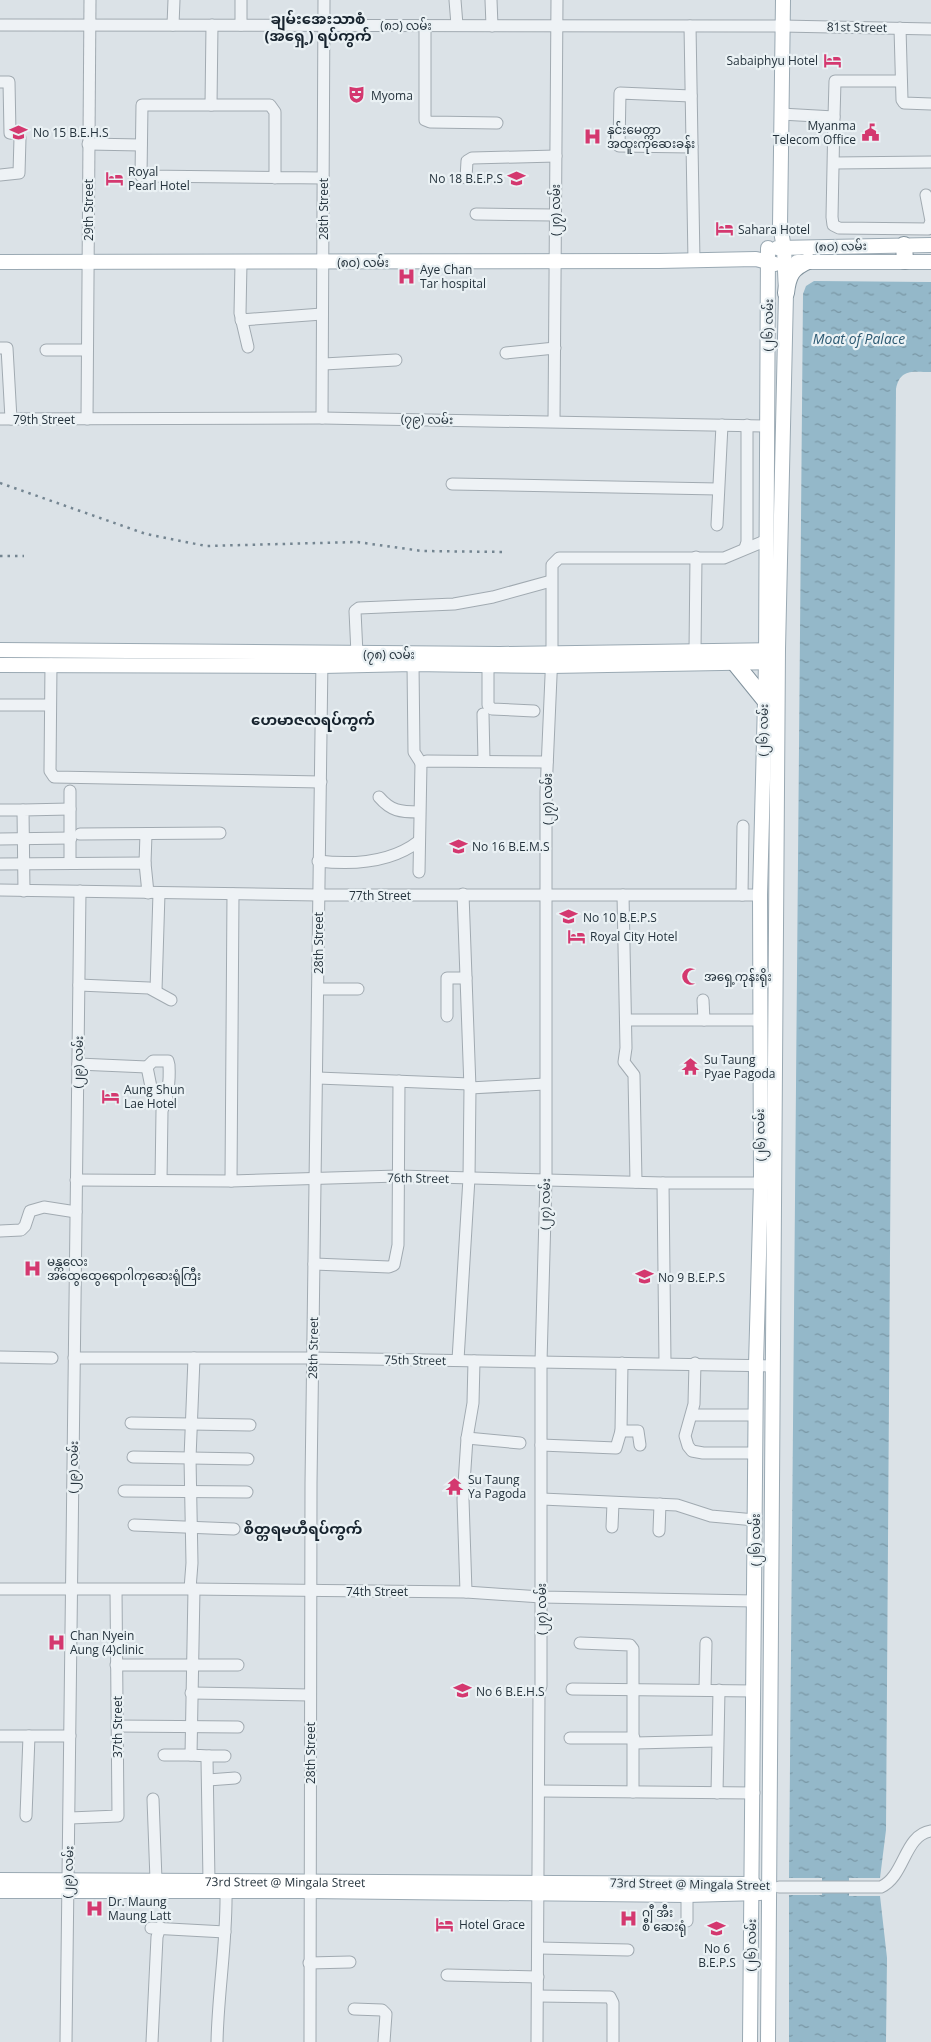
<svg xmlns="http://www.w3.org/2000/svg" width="931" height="2042" viewBox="0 0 931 2042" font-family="'Open Sans','Noto Sans Myanmar',sans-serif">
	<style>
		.water { fill: url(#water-ripples) }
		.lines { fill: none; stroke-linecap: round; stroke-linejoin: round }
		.minor-casing { stroke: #a1aab1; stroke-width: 13 }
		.major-casing { stroke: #9aa9b3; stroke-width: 16 }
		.highway-casing { stroke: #82939e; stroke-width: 18 }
		.minor { stroke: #eef2f5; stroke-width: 11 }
		.major { stroke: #fff; stroke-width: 14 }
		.highway { stroke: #fff; stroke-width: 16 }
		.rail { stroke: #748591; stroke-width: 2.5; stroke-dasharray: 2.5 5; stroke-linecap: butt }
		.labels { text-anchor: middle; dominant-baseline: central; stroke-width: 4.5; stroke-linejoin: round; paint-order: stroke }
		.street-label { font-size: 12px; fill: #25333d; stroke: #eaf1f4 }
		.poi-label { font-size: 12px; fill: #25333d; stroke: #eaf1f4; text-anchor: start }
		.water-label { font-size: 14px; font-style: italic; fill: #2d5a73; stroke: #eaf1f4 }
		.quarter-label { font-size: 15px; font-weight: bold; fill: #17232e; stroke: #eaf1f4 }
	</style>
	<defs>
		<pattern id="water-ripples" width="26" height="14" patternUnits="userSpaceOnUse" patternTransform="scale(1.25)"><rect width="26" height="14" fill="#94b8c9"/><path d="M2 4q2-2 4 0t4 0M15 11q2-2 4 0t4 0" fill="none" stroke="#7996a4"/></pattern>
	</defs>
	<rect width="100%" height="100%" fill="#dbe2e7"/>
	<path class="water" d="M814,281l117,1v90c-18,0 -31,-4 -35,17l-10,1441 -6,48h-31v18h31l7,62 -1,84h-97v-147h33v-17h-33l14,-1584 3,-8z"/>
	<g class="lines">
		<defs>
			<g id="minor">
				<path d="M241,0v25"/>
				<path d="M455,0l2,25"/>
				<path d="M491,0l1,26"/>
				<path d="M0,25l782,1 149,3"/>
				<path d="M173,25l1,-25"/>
				<path d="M425,25v95l5,2 67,1"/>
				<path d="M690,26l4,235"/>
				<path d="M900,28l2,72 2,3 27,1"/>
				<path d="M0,82h9l1,51 7,1 3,4 -1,35 -19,2"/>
				<path d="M691,96l-71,-3 -1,53 73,1"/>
				<path d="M211,105l1,-80"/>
				<path d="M781,114l53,3 -2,100 1,8 6,3 89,1 3,-8 -5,-26"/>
				<path d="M834,117l1,-36h66"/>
				<path d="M88,144l53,1"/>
				<path d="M834,163l97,-1"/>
				<path d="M275,178v-66l-5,-7h-128l-1,71h3l179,2"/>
				<path d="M466,178l1,-17 5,-3 84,-2"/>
				<path d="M476,214l78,1"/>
				<path d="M241,263l-1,50 8,34"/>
				<path d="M241,320l81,-6"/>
				<path d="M0,348h7l4,71"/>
				<path d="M46,350h41"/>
				<path d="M506,353l49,-5"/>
				<path d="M324,364l72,-4"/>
				<path d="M322,418l2,-418"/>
				<path d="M0,419l322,-1 445,8"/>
				<path d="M87,419l3,-419"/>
				<path d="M554,421l3,-421"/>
				<path d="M452,484l266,5"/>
				<path d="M717,525l5,-100"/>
				<path d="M745,548l2,-6v-117"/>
				<path d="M695,651l1,-94"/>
				<path d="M357,654l-2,-43 4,-3 95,-4 39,-7 58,-16"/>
				<path d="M51,664l-1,107 4,6 267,5"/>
				<path d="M413,664l1,88 7,11"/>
				<path d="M488,665v40l4,4 42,2"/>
				<path d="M0,705h50"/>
				<path d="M483,714l1,47"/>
				<path d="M70,791v72"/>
				<path d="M379,797c12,14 21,15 40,15"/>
				<path d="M0,810h23"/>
				<path d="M80,834l140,-1"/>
				<path d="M0,839l71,-1"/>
				<path d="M318,861c35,4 73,2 101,-20"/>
				<path d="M145,863l1,-29"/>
				<path d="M0,864l145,-1 3,30"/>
				<path d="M419,872l2,-109 6,-2 120,1"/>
				<path d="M0,890l318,5h442"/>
				<path d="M24,891l-1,-81 47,-1"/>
				<path d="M623,895l3,153 -2,14 10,13 2,107"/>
				<path d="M742,895l1,-69"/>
				<path d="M79,985l70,3 22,12"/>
				<path d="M318,989h40"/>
				<path d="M156,990l3,-97"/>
				<path d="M703,1000l1,20"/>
				<path d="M447,1016v-38h19"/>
				<path d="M626,1020h133"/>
				<path d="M78,1064l69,3"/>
				<path d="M318,1078l152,6"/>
				<path d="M470,1088l75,-4"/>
				<path d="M76,1180l155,1 167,-5 265,7h105"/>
				<path d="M161,1180l1,-69c6,-19 8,-27 7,-46l-1,-4h-15l-6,6 6,30 4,3 10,-1"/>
				<path d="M231,1181l2,-287"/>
				<path d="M663,1183l2,180"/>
				<path d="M0,1231l21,-1 4,-4 5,-15 14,-4 32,5"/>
				<path d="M314,1264l75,3 5,-2 4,-20 1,-164"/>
				<path d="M0,1357l52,1"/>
				<path d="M74,1358h238l461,8"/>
				<path d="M458,1360l11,-182 1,-90 -7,-194"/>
				<path d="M695,1363l-1,41 -9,32 3,10 4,5 11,2h52"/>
				<path d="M692,1415h63"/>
				<path d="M131,1423l119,2"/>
				<path d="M621,1431h17l2,14"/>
				<path d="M467,1438l53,5"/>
				<path d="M541,1445l75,3 5,-17 1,-68"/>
				<path d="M133,1457l115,2"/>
				<path d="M124,1491l123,1"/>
				<path d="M542,1499l135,6 34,11 44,4"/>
				<path d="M134,1525l100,4"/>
				<path d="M612,1527l1,-24"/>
				<path d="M659,1531l1,-27"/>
				<path d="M0,1589h190l276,3 75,5 213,4"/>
				<path d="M190,1589l2,-26 -2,-105 4,-100"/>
				<path d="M194,1589l-3,166 18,1"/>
				<path d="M466,1592l-3,-93 4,-61 6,-35 1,-42"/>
				<path d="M580,1643l50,2 3,4v143"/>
				<path d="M116,1665h122"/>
				<path d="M572,1689l182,2"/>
				<path d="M705,1690l1,-47"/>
				<path d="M191,1693l119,2"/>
				<path d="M117,1726l121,1"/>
				<path d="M0,1736h70"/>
				<path d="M570,1738h64"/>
				<path d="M635,1743l82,-2"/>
				<path d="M164,1755h27"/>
				<path d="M208,1780l27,-2"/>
				<path d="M540,1791l214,2"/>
				<path d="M717,1793l2,-103"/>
				<path d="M153,1799l3,81"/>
				<path d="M26,1816l3,-80"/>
				<path d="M70,1818l48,-2 -2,-226"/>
				<path d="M209,1881l-2,-122 2,-3h16"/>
				<path d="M779,1887h102c24,-11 23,-52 50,-56"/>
				<path d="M687,1895v26"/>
				<path d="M151,1928l74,4"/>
				<path d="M539,1948l89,2"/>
				<path d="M309,1963l41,-1"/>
				<path d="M447,1975l91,2"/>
				<path d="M538,1996l72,1 3,6v39"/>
				<path d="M354,2009l28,1 4,4 -2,28"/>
				<path d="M66,2042l14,-1151"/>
				<path d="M152,2042l5,-105 3,-10"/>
				<path d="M217,2042c1,-51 10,-100 9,-151"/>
				<path d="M310,2042l1,-558 11,-826"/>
				<path d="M537,2042l2,-350 2,-6v-324l5,-183v-387l6,-139v-88l7,-7h165l43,-18"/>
			</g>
			<g id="major">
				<path d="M777,248l154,-3"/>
				<path d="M0,262l659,-1 97,-2 19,5"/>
				<path d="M797,262h134"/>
				<path d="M0,650l500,4 275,-4"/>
				<path d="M0,665l322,1 91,-2 138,2 224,-4"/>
				<path id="s1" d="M0,1880l754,4"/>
				<path d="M0,1891h309l378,4 73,-2"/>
				<path d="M750,2042l6,-677 5,-182 -1,-288 6,-232 2,-415"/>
				<path d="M768,2042l10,-1393 8,-356 -2,-45 -4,-22 3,-226"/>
			</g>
			<g id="highway">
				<path d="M904,245l1,16"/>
				<path d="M786,293c2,-18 6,-25 22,-32"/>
				<path d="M734,662l30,37"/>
			</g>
		</defs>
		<use href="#minor" class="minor-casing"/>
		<use href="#major" class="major-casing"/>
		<use href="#highway" class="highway-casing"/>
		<use href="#minor" class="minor"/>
		<use href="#major" class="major"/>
		<use href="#highway" class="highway"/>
		<g class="rail">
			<path d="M0,483l146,51 60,12 151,-4 65,9 85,1"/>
			<path d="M0,556h24"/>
		</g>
	</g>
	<defs>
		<symbol id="hotel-bare" viewBox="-9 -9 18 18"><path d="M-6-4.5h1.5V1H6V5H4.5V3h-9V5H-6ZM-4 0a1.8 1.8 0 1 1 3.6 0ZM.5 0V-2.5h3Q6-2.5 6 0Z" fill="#d4386f" stroke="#eaf1f4" stroke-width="2.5" paint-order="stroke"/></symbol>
		<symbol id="theatre-bare" viewBox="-9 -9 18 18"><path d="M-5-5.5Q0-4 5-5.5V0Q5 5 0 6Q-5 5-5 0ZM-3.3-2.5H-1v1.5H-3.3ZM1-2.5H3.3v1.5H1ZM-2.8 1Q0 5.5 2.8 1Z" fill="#d4386f" stroke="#eaf1f4" stroke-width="2.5" paint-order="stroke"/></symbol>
		<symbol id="school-bare" viewBox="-9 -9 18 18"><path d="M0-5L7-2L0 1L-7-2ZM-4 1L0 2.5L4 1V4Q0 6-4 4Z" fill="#d4386f" stroke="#eaf1f4" stroke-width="2.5" paint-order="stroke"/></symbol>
		<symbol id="civic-bare" viewBox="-9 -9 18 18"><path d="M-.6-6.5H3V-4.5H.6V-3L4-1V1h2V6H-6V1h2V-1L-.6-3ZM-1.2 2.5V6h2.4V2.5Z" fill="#d4386f" stroke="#eaf1f4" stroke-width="2.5" paint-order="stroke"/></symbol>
		<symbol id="hospital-bare" viewBox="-9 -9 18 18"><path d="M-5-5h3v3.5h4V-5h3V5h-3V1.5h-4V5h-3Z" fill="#d4386f" stroke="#eaf1f4" stroke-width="2.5" paint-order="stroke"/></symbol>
		<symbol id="mosque-bare" viewBox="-9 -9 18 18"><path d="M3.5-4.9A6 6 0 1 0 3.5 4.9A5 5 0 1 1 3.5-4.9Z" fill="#d4386f" stroke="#eaf1f4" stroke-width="2.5" paint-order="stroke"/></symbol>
		<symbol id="temple-bare" viewBox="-9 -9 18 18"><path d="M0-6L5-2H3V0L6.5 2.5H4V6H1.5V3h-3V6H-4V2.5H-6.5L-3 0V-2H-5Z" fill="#d4386f" stroke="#eaf1f4" stroke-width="2.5" paint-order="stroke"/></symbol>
	</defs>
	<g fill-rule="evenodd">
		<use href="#hotel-bare" x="820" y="48" width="25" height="25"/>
		<use href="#theatre-bare" x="344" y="82" width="25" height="25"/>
		<use href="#school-bare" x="6" y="120" width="25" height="25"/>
		<use href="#civic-bare" x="858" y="120" width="25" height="25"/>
		<use href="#hospital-bare" x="580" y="124" width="25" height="25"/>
		<use href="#hotel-bare" x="102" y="166" width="25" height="25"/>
		<use href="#school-bare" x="504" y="166" width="25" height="25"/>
		<use href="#hotel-bare" x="712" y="216" width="25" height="25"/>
		<use href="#hospital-bare" x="394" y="264" width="25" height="25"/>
		<use href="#school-bare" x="446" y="834" width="25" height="25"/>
		<use href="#school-bare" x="556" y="904" width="25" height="25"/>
		<use href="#hotel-bare" x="564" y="924" width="25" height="25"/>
		<use href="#mosque-bare" x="678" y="964" width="25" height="25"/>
		<use href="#temple-bare" x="678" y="1054" width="25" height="25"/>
		<use href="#hotel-bare" x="98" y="1084" width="25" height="25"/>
		<use href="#hospital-bare" x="20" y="1256" width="25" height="25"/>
		<use href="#school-bare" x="632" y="1264" width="25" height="25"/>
		<use href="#temple-bare" x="442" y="1474" width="25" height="25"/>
		<use href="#hospital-bare" x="44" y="1630" width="25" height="25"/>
		<use href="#school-bare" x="450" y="1678" width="25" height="25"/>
		<use href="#hospital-bare" x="82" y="1896" width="25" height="25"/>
		<use href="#hospital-bare" x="616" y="1906" width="25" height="25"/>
		<use href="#hotel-bare" x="432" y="1912" width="25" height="25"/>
		<use href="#school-bare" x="704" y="1916" width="25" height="25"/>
	</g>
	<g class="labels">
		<g class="street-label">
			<text x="406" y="25">(၈၁) လမ်း</text>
			<text transform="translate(857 27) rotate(1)">81st Street</text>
			<text transform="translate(323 209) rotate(-90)">28th Street</text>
			<text transform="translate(88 210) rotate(-90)">29th Street</text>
			<text transform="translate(555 210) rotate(-90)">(၂၇) လမ်း</text>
			<text transform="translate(841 246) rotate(-1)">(၈၀) လမ်း</text>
			<text x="363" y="262">(၈၀) လမ်း</text>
			<text transform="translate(768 325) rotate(-89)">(၂၆) လမ်း</text>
			<text x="44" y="419">79th Street</text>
			<text transform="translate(427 419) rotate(1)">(၇၉) လမ်း</text>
			<text x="389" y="654">(၇၈) လမ်း</text>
			<text transform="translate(763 730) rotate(-89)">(၂၆) လမ်း</text>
			<text transform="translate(547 799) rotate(-90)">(၂၇) လမ်း</text>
			<text x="380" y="895">77th Street</text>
			<text transform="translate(318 943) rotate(-90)">28th Street</text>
			<text transform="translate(78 1062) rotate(-89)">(၂၉) လမ်း</text>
			<text transform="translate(760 1135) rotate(-91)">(၂၆) လမ်း</text>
			<text transform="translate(418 1178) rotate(1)">76th Street</text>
			<text transform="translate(545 1204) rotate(-89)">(၂၇) လမ်း</text>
			<text transform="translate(313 1348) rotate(-89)">28th Street</text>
			<text transform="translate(415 1360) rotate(1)">75th Street</text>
			<text transform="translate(73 1467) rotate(-89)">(၂၉) လမ်း</text>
			<text transform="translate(755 1540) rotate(-90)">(၂၆) လမ်း</text>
			<text x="377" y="1591">74th Street</text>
			<text transform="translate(541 1609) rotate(-90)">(၂၇) လမ်း</text>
			<text transform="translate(117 1727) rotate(-90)">37th Street</text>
			<text transform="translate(310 1753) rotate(-90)">28th Street</text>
			<text transform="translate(68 1872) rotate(-88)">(၂၉) လမ်း</text>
			<text stroke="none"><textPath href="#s1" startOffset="285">73rd Street @ Mingala Street</textPath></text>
			<text transform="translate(690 1884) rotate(1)">73rd Street @ Mingala Street</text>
			<text transform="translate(751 1945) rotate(-89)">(၂၆) လမ်း</text>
		</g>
		<g class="poi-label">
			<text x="818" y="60" text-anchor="end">Sabaiphyu Hotel</text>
			<text x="371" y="95">Myoma</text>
			<text x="856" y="125" text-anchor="end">Myanma<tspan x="856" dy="14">Telecom Office</tspan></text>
			<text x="607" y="129">နှင်းမေတ္တာ<tspan x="607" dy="14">အထူးကုဆေးခန်း</tspan></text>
			<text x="33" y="132">No 15 B.E.H.S</text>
			<text x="128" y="171">Royal<tspan x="128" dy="14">Pearl Hotel</tspan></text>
			<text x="503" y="178" text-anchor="end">No 18 B.E.P.S</text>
			<text x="738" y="229">Sahara Hotel</text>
			<text x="420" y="269">Aye Chan<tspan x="420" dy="14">Tar hospital</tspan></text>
			<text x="472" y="846">No 16 B.E.M.S</text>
			<text x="583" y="917">No 10 B.E.P.S</text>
			<text x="590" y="936">Royal City Hotel</text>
			<text x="704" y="976">အရှေ့ကုန်းရိုး</text>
			<text x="704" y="1059">Su Taung<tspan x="704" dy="14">Pyae Pagoda</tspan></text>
			<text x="124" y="1089">Aung Shun<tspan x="124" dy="14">Lae Hotel</tspan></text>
			<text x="47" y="1261">မန္တလေး<tspan x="47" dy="14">အထွေထွေရောဂါကုဆေးရုံကြီး</tspan></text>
			<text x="658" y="1277">No 9 B.E.P.S</text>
			<text x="468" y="1479">Su Taung<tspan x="468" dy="14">Ya Pagoda</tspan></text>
			<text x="70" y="1635">Chan Nyein<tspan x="70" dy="14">Aung (4)clinic</tspan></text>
			<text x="476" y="1691">No 6 B.E.H.S</text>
			<text x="108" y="1901">Dr. Maung<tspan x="108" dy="14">Maung Latt</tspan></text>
			<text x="642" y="1912">ဂျီ အီး<tspan x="642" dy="14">စီ ဆေးရုံ</tspan></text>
			<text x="459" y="1924">Hotel Grace</text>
			<text x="717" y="1948" text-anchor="middle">No 6<tspan x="717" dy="14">B.E.P.S</tspan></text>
		</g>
		<g class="water-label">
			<text x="859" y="338">Moat of Palace</text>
		</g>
		<g class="quarter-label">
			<text x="318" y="18">ချမ်းအေးသာစံ<tspan x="318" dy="17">(အရှေ့) ရပ်ကွက်</tspan></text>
			<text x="313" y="719">ဟေမာဇလရပ်ကွက်</text>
			<text x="303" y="1528">စိတ္တရမဟီရပ်ကွက်</text>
		</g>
	</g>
</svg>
